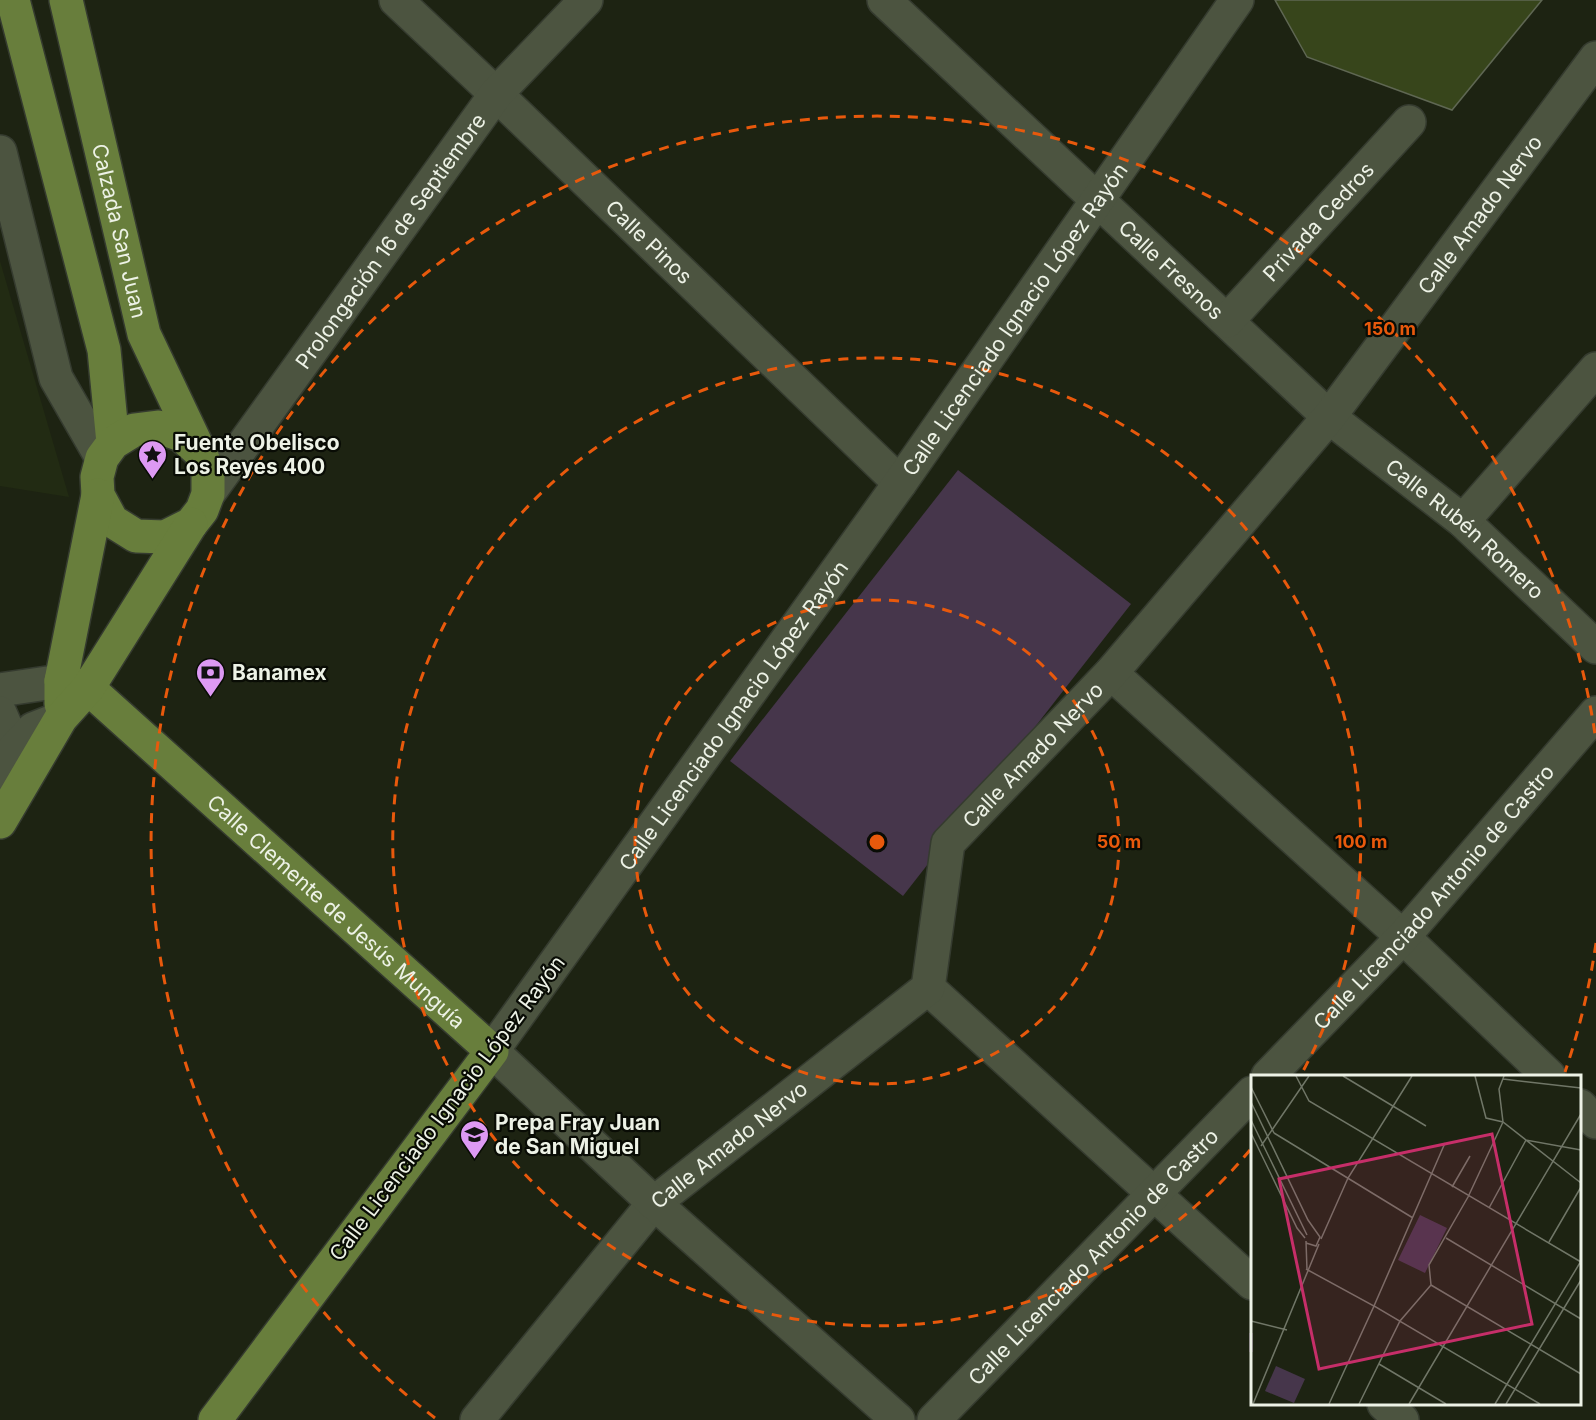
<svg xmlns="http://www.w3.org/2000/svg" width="1596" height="1420" viewBox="0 0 1596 1420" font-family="Inter,sans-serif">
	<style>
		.built { fill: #222b13 }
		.green { fill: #46364b }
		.building { fill: #37451b; stroke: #5f6753; stroke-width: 1.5 }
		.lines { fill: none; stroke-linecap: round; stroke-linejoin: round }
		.minor-casing { stroke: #353b2f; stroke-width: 36 }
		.major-casing { stroke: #353b2f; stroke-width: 36 }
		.minor { stroke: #4c5440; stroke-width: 33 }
		.major { stroke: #687e3c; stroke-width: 33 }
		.ring { fill: none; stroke: #e8590c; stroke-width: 3; stroke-dasharray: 10 8 }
		.labels { text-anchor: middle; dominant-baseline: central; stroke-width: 4.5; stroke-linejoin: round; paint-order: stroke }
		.street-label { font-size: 21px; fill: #edf2e6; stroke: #090c05 }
		.poi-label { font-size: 21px; font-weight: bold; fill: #edf2e6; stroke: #090c05; text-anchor: start }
		.inset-river { fill: none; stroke: #5b4064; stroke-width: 3 }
		.inset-road { fill: none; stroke: #707667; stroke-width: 1.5 }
		.view { fill: #c62e69; fill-opacity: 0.15; stroke: #c62e69; stroke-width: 3 }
		.inset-edge { fill: none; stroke: #edf2e6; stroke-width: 3 }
		.centre { fill: #e8590c; stroke: #090c05; stroke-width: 3 }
		.ring-label { font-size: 18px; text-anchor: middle; font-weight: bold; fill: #e8590c; stroke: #090c05; stroke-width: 4.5; stroke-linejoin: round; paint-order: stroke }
	</style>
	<rect width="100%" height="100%" fill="#1d2312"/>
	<path class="built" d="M0,261l69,236 -69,-11z"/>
	<path class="green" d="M958,470l173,134 -228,292 -173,-135z"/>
	<path class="building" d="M1275,0h267l-90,110 -145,-53z"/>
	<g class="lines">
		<defs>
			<g id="minor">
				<path id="s1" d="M396,0l100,94 404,389"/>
				<path id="s2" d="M884,0l445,417 134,104 133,126"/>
				<path d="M0,152l56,226 46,80"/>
				<path id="s3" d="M1227,321l182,-199"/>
				<path id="s4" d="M208,494l288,-400 90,-94"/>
				<path d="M1463,521l133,-152"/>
				<path d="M1111,673l292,264 146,139"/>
				<path d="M0,690l61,-9"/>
				<path d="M0,713l15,35"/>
				<path d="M0,775l15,-27 18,-19 28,-11"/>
				<path d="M928,988l324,295"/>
				<path id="s5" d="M1268,1076l135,-139 193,-224"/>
				<path d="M1580,1106l16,16"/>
				<path d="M1384,1404l18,16"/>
				<path id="s6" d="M477,1420l177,-217 274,-215 20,-145 163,-170 218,-256 267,-359"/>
				<path id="s7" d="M898,1420l-244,-217 -162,-152 408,-568 337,-483"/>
				<path id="s8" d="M934,1420l318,-327"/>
			</g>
			<g id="major">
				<path d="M13,0l91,350 9,93"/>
				<path id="s9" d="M66,0l78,334 56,118 8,20v22l-6,16 -11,14 -26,13 -29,-1 -24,-15 -14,-26 -1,-18 5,-19 11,-15 21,-13 24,-3 23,8 19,17"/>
				<path id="s10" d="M61,681l27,7 404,363 -277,369"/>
				<path d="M61,704v-23l37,-186"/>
				<path d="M0,822l61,-104 27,-30 103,-164"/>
			</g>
		</defs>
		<use href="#minor" class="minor-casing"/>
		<use href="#major" class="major-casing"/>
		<use href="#minor" class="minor"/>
		<use href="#major" class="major"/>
	</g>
	<g class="ring">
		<circle cx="877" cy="842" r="242"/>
		<path d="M1250 1150A484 484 0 1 1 1302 1073"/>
		<path d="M1596 943A726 726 0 0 1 1565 1072M435 1418A726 726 0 1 1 1596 741"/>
	</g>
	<defs>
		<symbol id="sight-pin" viewBox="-11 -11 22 30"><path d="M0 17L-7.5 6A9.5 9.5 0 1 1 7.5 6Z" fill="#dd99f3" stroke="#090c05"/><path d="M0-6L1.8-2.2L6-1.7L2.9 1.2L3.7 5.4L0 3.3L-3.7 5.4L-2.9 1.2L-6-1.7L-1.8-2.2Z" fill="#111"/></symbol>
		<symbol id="bank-pin" viewBox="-11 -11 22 30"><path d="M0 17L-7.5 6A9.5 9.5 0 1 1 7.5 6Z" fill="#dd99f3" stroke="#090c05"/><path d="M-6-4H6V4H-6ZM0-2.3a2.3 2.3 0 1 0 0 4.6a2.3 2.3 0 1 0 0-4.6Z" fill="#111"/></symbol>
		<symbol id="school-pin" viewBox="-11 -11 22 30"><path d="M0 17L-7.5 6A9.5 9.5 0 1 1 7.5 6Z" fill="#dd99f3" stroke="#090c05"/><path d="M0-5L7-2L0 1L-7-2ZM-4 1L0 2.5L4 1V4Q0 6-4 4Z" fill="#111"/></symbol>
	</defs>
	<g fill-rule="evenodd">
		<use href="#sight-pin" x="136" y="438" width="33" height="45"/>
		<use href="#bank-pin" x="194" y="656" width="33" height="45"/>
		<use href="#school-pin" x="458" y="1118" width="33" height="45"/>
	</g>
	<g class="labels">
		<g class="street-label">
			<text stroke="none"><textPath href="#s6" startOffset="1599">Calle Amado Nervo</textPath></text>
			<text stroke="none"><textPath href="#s3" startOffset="135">Privada Cedros</textPath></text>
			<text stroke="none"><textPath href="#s9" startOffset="237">Calzada San Juan</textPath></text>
			<text stroke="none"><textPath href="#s4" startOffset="312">Prolongación 16 de Septiembre</textPath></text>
			<text stroke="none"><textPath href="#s1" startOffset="350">Calle Pinos</textPath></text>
			<text stroke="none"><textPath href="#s2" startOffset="394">Calle Fresnos</textPath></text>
			<text stroke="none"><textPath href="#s7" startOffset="1448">Calle Licenciado Ignacio López Rayón</textPath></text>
			<text stroke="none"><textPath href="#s2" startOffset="786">Calle Rubén Romero</textPath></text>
			<text stroke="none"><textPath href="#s7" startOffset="962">Calle Licenciado Ignacio López Rayón</textPath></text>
			<text stroke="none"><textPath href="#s6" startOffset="897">Calle Amado Nervo</textPath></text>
			<text stroke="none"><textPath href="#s5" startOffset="244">Calle Licenciado Antonio de Castro</textPath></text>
			<text stroke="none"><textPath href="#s10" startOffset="362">Calle Clemente de Jesús Munguía</textPath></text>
			<text transform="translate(447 1108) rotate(-53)">Calle Licenciado Ignacio López Rayón</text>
			<text stroke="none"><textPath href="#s6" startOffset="375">Calle Amado Nervo</textPath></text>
			<text stroke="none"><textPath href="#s8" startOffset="228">Calle Licenciado Antonio de Castro</textPath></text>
		</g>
		<g class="poi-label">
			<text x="174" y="442">Fuente Obelisco<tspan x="174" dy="24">Los Reyes 400</tspan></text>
			<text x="232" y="672">Banamex</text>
			<text x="495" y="1122">Prepa Fray Juan<tspan x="495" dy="24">de San Miguel</tspan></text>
		</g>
	</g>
	<g transform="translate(1251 1075)">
		<rect width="330" height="330" fill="#1d2312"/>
		<path d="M169,140l27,13 -22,45 -27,-13zM25,291l29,13 -11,24 -29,-12z" fill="#46364b"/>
		<path class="inset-river" d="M0,258v19"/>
		<path class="inset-road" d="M45,1l13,25 272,161M92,1l83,50M224,1l11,42 17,4 78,61M252,4l78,9M0,12l23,46M0,27l57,118 12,17 -4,9 -10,-3M0,45l56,115M0,58l46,95 8,10M23,58l139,85M194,68l-71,163 166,98M10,71l48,-70M201,112l18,-31M238,133l37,-68 55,10M195,163l135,81M70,164l27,-61 64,-102M55,166l1,29M298,167l32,-55M55,194l68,37 -45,98M180,210l150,89M0,246l36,9M128,289l67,40M2,329l66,-160M108,329l41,-83 31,-36 -2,-20 39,-68 35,-75 -4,-33 5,-13M158,329l172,-290M244,329l86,-143M255,329l75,-124"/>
		<path class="view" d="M241,59l40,190 -213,45 -40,-190z"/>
		<rect width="330" height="330" class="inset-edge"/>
	</g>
	<circle cx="877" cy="842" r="9" class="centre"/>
	<g class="ring-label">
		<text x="1390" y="335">150 m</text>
		<text x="1119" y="848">50 m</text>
		<text x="1361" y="848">100 m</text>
	</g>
</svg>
